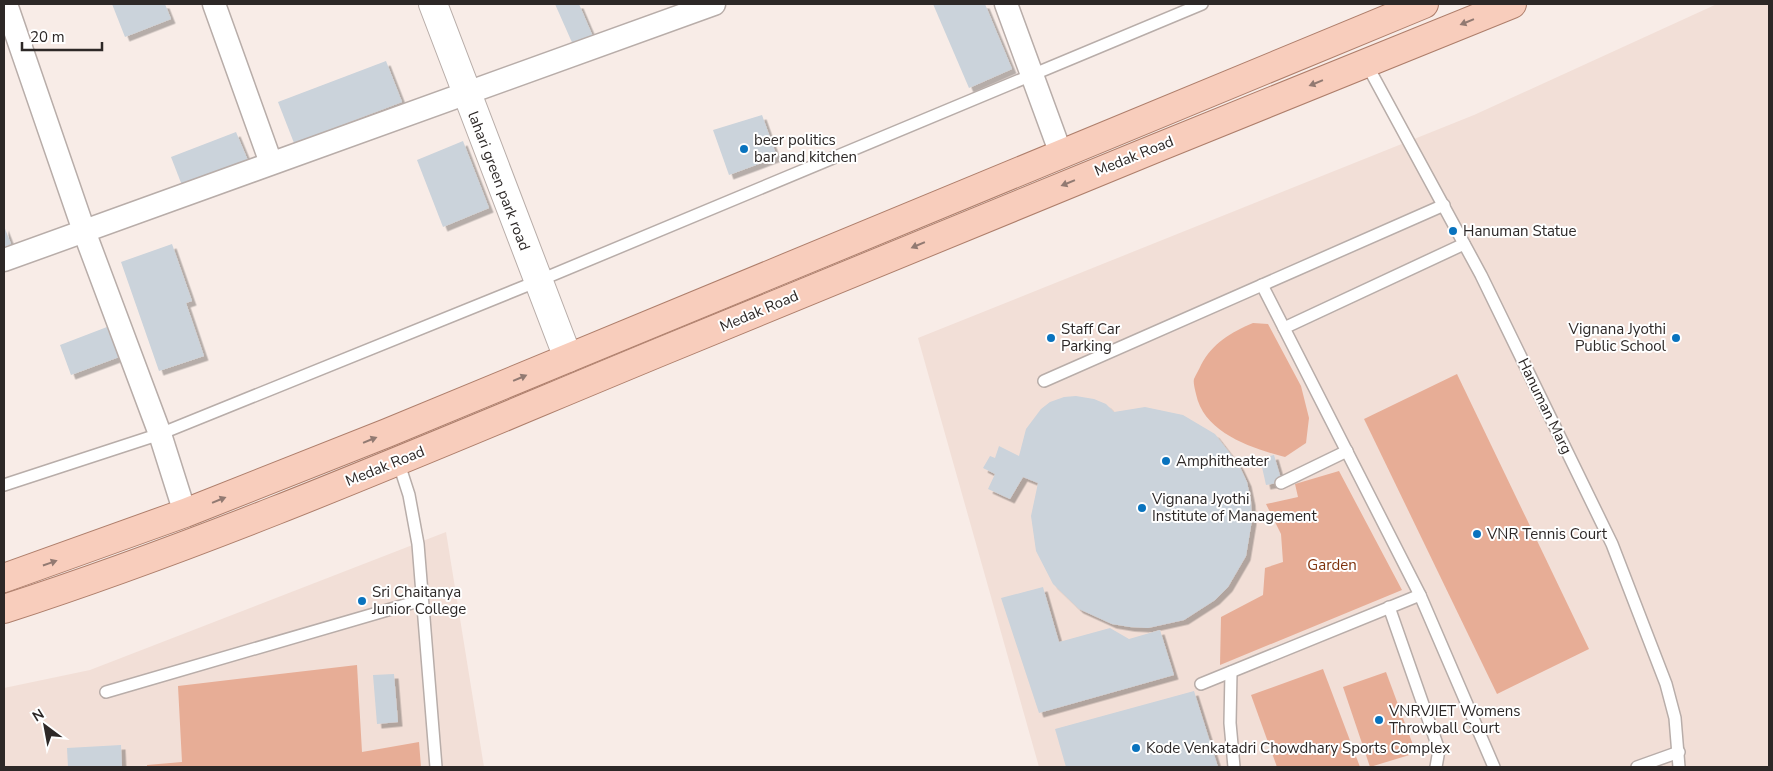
<svg xmlns="http://www.w3.org/2000/svg" width="1773" height="771" viewBox="0 0 1773 771" font-family="'Nunito Sans',sans-serif">
	<style>
		.built { fill: #f2dfd7 }
		.green { fill: #e7ad96 }
		.building { fill: #cbd3db; filter: url(#shadow) }
		.lines { fill: none; stroke-linecap: round; stroke-linejoin: round }
		.service-casing { stroke: #b8ada9; stroke-width: 14 }
		.minor-casing { stroke: #b8ada9; stroke-width: 25 }
		.tertiary-casing { stroke: #b8ada9; stroke-width: 30 }
		.primary-casing { stroke: #ae7e6b; stroke-width: 30 }
		.service { stroke: #fff; stroke-width: 11 }
		.minor { stroke: #fff; stroke-width: 22 }
		.tertiary { stroke: #fff; stroke-width: 28 }
		.primary { stroke: #f8cdbc; stroke-width: 28 }
		.oneway { fill: #927a72 }
		.poi-dot { fill: #0973be; stroke: #fff; stroke-width: 2 }
		.labels { text-anchor: middle; dominant-baseline: central; stroke-width: 4; stroke-linejoin: round; paint-order: stroke }
		.poi-label { font-size: 15px; fill: #2d2827; stroke: #fff; text-anchor: start }
		.street-label { font-size: 15px; fill: #2d2827; stroke: #fff }
		.park-label { font-size: 15px; fill: #7f320b; stroke: #fff }
	</style>
	<defs>
		<filter id="shadow"><feDropShadow dx="4.5" dy="4.5" stdDeviation="0" flood-color="#0004"/></filter>
	</defs>
	<rect width="100%" height="100%" fill="#f8ece7"/>
	<g class="built">
		<path d="M1717,4h52v763h-730l-121,-429 556,-223z"/>
		<path d="M446,532l38,235h-480v-79l86,-18z"/>
	</g>
	<g class="green">
		<path d="M1253,323l15,1 33,62 8,32 -3,25 -21,14c-34,-9 -81,-24 -89,-63 -1,-5 -3,-11 -2,-15 2,-5 5,-9 7,-14 11,-21 30,-33 52,-42z"/>
		<path d="M1457,374l132,275 -92,45 -133,-275z"/>
		<path d="M1339,471l63,119 -182,75 1,-48 42,-22 2,-27 18,-6 -2,-28 -15,-30 32,-7 -3,-13z"/>
		<path d="M357,665l5,87 57,-10 2,25h-274v-2l35,-3 -4,-76z"/>
		<path d="M1323,669l37,98h-83l-26,-72z"/>
		<path d="M1386,672l30,81 -46,14 -27,-80z"/>
	</g>
	<g class="building">
		<path d="M112,4h53l6,15 -46,18z"/>
		<path d="M555,4h24l15,35 -20,8z"/>
		<path d="M933,4h52l27,65 -43,19z"/>
		<path d="M386,61l16,41 -108,41 -16,-41z"/>
		<path d="M762,115l15,42 -48,18 -16,-45z"/>
		<path d="M236,132l13,31 -66,25 -12,-31z"/>
		<path d="M463,141l26,67 -46,19 -26,-67z"/>
		<path d="M4,226l7,18 -7,3z"/>
		<path d="M172,244l20,57 -6,2 18,53 -45,15 -38,-109z"/>
		<path d="M107,327l12,30 -48,18 -11,-30z"/>
		<path d="M1076,396l18,3 12,5 8,8 31,-5 38,8 32,19 24,31 8,17 4,19 1,19 -6,36 -18,31 -13,13 -31,20 -36,8 -18,-1 -18,-3 -33,-15 -26,-25 -17,-33 -5,-35 7,-33 -15,-6 -13,22 -22,-10 7,-15 -12,-6 7,-12 5,2 4,-12 20,10 7,-27 15,-20 9,-7 14,-5z"/>
		<path d="M1274,455l8,27 -16,3 -6,-27z"/>
		<path d="M1043,587l16,55 51,-14 19,11 31,-9 14,45 -135,38 -38,-115z"/>
		<path d="M394,674l4,48 -21,2 -4,-49z"/>
		<path d="M1194,691l24,76h-152l-11,-38z"/>
		<path d="M121,745l1,22h-54l-1,-19z"/>
	</g>
	<g class="lines">
		<defs>
			<g id="service">
				<path d="M1366,63l115,212 131,269 54,140 9,34 4,49"/>
				<path d="M1262,285l158,310 74,172"/>
				<path d="M1284,328l180,-84"/>
				<path d="M1044,381l400,-176"/>
				<path d="M398,461l11,34 9,49 18,223"/>
				<path d="M1281,483l66,-32"/>
				<path d="M4,485l156,-51 378,-153 664,-277"/>
				<path d="M1389,607l50,143 -3,17"/>
				<path d="M1231,672l-1,51 4,44"/>
				<path d="M1201,684l219,-89"/>
				<path d="M106,692l316,-92"/>
				<path d="M1637,767l42,-15"/>
			</g>
			<g id="minor">
				<path d="M6,4l78,227 76,203 25,79"/>
				<path d="M214,4l57,159"/>
				<path d="M1006,4l55,150"/>
				<path d="M4,260l710,-256"/>
			</g>
			<path id="tertiary" d="M433,4l135,354"/>
			<g id="primary">
				<path d="M4,578l181,-65 202,-80 1037,-429"/>
				<path d="M4,609c225,-73 443,-169 661,-259 282,-117 564,-232 847,-346"/>
			</g>
		</defs>
		<use href="#service" class="service-casing"/>
		<use href="#minor" class="minor-casing"/>
		<use href="#tertiary" class="tertiary-casing"/>
		<use href="#primary" class="primary-casing"/>
		<use href="#service" class="service"/>
		<use href="#minor" class="minor"/>
		<use href="#tertiary" class="tertiary"/>
		<use href="#primary" class="primary"/>
	</g>
	<defs><path id="oneway-solid" d="M-6-.8H1V-3.2L6.5 0L1 3.2V.8H-6Z" transform="scale(1.25)"/></defs>
	<g class="oneway">
		<use href="#oneway-solid" transform="translate(1467 22) rotate(158)"/>
		<use href="#oneway-solid" transform="translate(1316 83) rotate(158)"/>
		<use href="#oneway-solid" transform="translate(1068 183) rotate(158)"/>
		<use href="#oneway-solid" transform="translate(918 245) rotate(157)"/>
		<use href="#oneway-solid" transform="translate(520 378) rotate(-23)"/>
		<use href="#oneway-solid" transform="translate(370 440) rotate(-22)"/>
		<use href="#oneway-solid" transform="translate(219 500) rotate(-22)"/>
		<use href="#oneway-solid" transform="translate(50 563) rotate(-19)"/>
	</g>
	<g class="poi-dot">
		<circle cx="744" cy="149" r="5"/>
		<circle cx="1453" cy="231" r="5"/>
		<circle cx="1051" cy="338" r="5"/>
		<circle cx="1676" cy="338" r="5"/>
		<circle cx="1166" cy="461" r="5"/>
		<circle cx="1142" cy="508" r="5"/>
		<circle cx="1477" cy="534" r="5"/>
		<circle cx="362" cy="601" r="5"/>
		<circle cx="1379" cy="720" r="5"/>
		<circle cx="1136" cy="748" r="5"/>
	</g>
	<g class="labels">
		<g class="poi-label">
			<text x="754" y="140">beer politics<tspan x="754" dy="17">bar and kitchen</tspan></text>
			<text x="1463" y="231">Hanuman Statue</text>
			<text x="1061" y="329">Staff Car<tspan x="1061" dy="17">Parking</tspan></text>
			<text x="1666" y="329" text-anchor="end">Vignana Jyothi<tspan x="1666" dy="17">Public School</tspan></text>
			<text x="1176" y="461">Amphitheater</text>
			<text x="1152" y="499">Vignana Jyothi<tspan x="1152" dy="17">Institute of Management</tspan></text>
			<text x="1487" y="534">VNR Tennis Court</text>
			<text x="372" y="592">Sri Chaitanya<tspan x="372" dy="17">Junior College</tspan></text>
			<text x="1389" y="711">VNRVJIET Womens<tspan x="1389" dy="17">Throwball Court</tspan></text>
			<text x="1146" y="748">Kode Venkatadri Chowdhary Sports Complex</text>
		</g>
		<g class="street-label">
			<text transform="translate(1134 156) rotate(-22)">Medak Road</text>
			<text transform="translate(499 181) rotate(69)">lahari green park road</text>
			<text transform="translate(759 311) rotate(-23)">Medak Road</text>
			<text transform="translate(1545 406) rotate(64)">Hanuman Marg</text>
			<text transform="translate(385 466) rotate(-22)">Medak Road</text>
		</g>
		<g class="park-label">
			<text x="1332" y="565">Garden</text>
		</g>
	</g>
	<rect width="1773" height="771" fill="none" stroke="#2d2827" stroke-width="10"/>
	<g transform="translate(45 726) rotate(328)" stroke="#ffffff" stroke-width="4" paint-order="stroke">
	<path d="M0-4L9 19L0 12L-9 19Z" fill="#2d2827"/>
	<text y="-8" font-size="14" font-weight="bold" text-anchor="middle" fill="#2d2827">N</text>
	</g>
	<path d="M22 42v8h80v-8" fill="none" stroke="#2d2827" stroke-width="2.5"/>
	<text x="30" y="42" font-size="15" fill="#2d2827" stroke="#ffffff" stroke-width="4" paint-order="stroke">20 m</text>
</svg>
